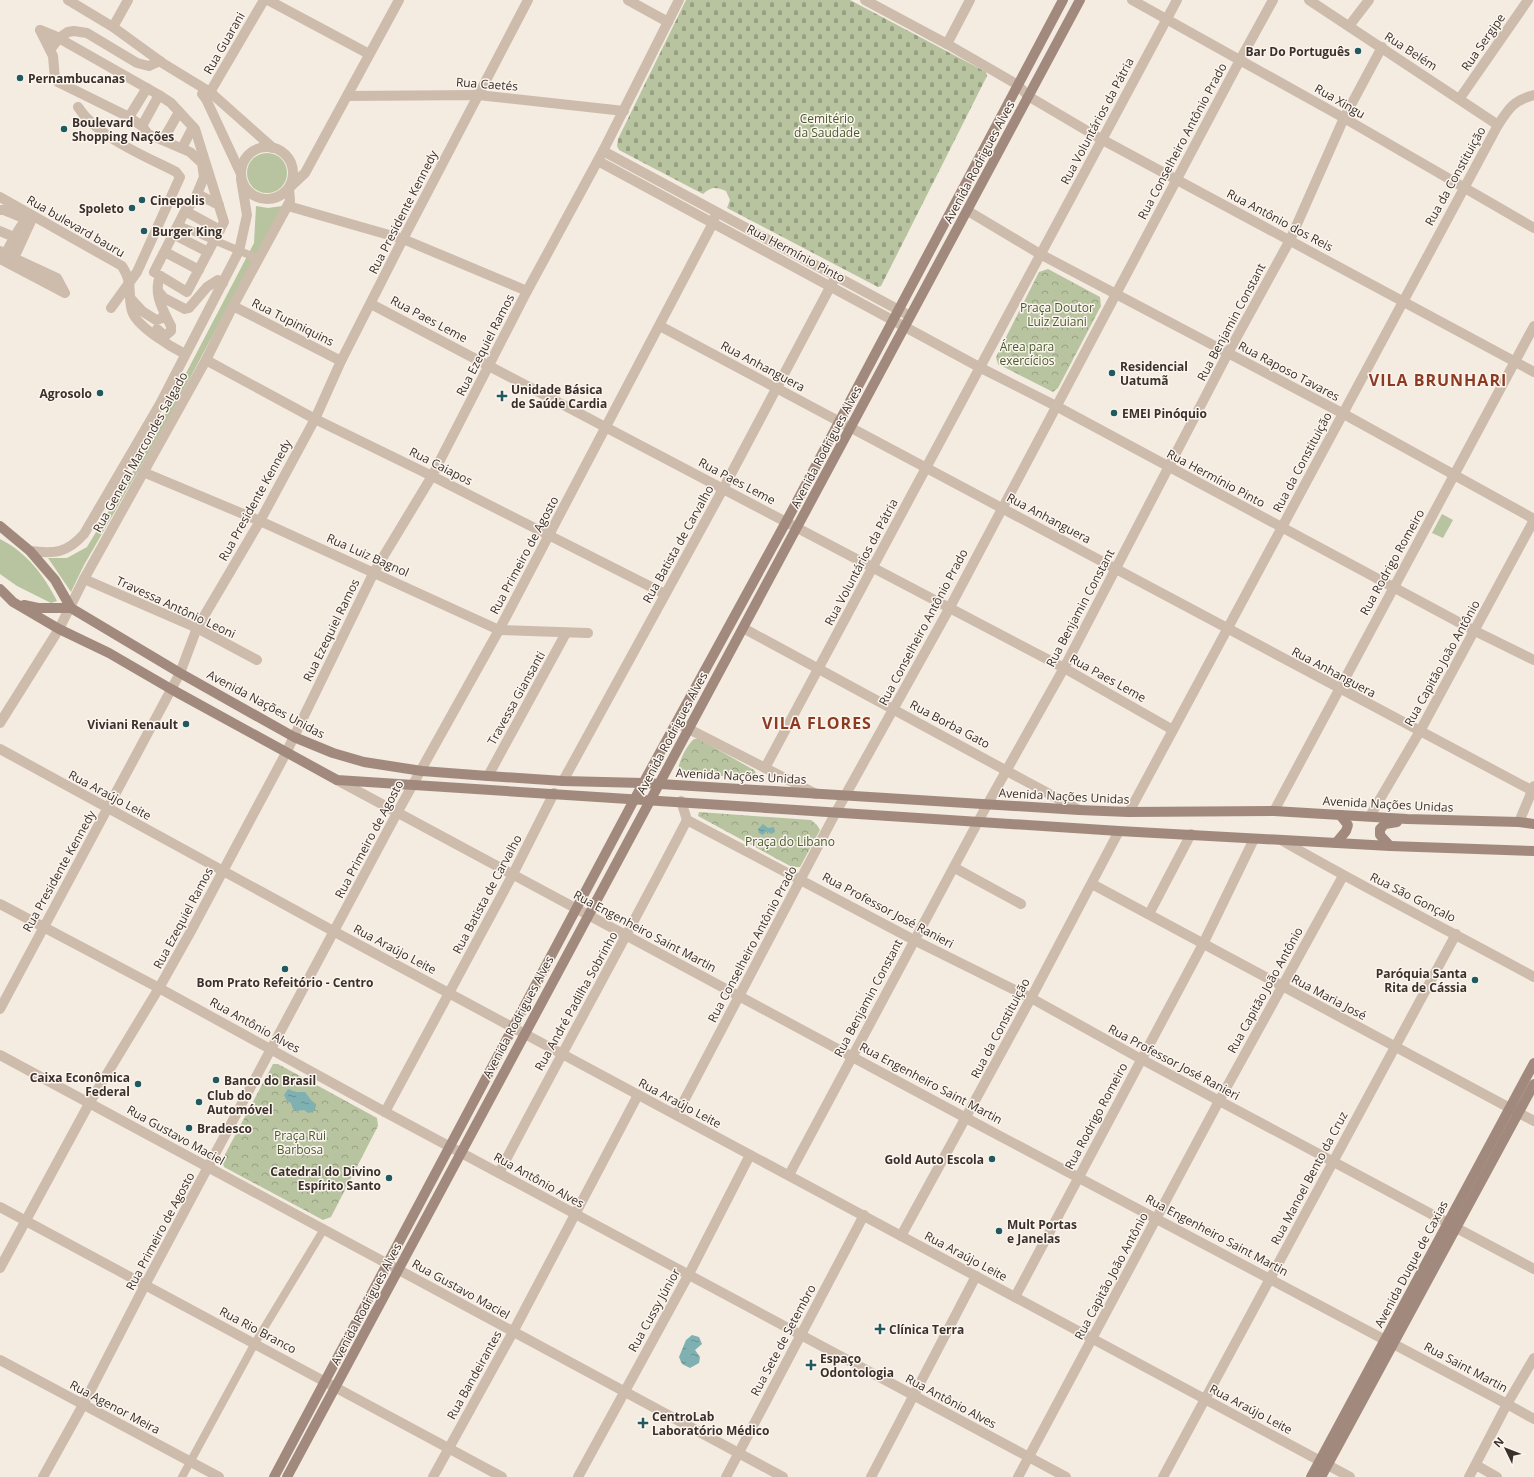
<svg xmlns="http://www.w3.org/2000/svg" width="1534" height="1477" viewBox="0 0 1534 1477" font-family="'Open Sans',sans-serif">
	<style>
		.grass { fill: #b8c4a0 }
		.cemetery { fill: url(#cemetery-stones) }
		.park { fill: url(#park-crowns) }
		.water { fill: url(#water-ripples) }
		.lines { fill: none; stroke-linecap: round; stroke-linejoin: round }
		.pedestrian { stroke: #cdbbac; stroke-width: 8 }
		.minor { stroke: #cdbbac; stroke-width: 10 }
		.tertiary { stroke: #cdbbac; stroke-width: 10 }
		.secondary { stroke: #a18a7d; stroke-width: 10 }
		.poi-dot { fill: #1f5a5e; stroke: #fbf5ee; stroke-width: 1.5 }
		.labels { text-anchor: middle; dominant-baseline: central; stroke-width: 3; stroke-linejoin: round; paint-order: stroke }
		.street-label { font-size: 12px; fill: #3b302b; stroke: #fbf5ee }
		.poi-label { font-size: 12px; font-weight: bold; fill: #3b302b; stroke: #fbf5ee; text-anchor: start }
		.park-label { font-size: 12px; fill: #4a5a2e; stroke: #fbf5ee }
		.district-label { font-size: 16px; font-weight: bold; letter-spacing: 1px; fill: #8c3b22; stroke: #fbf5ee }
	</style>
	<defs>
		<pattern id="cemetery-stones" width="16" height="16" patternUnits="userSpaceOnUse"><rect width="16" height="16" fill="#b8c4a0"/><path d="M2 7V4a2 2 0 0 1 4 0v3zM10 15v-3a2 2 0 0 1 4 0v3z" fill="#97a083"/></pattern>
		<pattern id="park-crowns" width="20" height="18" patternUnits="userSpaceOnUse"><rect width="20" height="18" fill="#b8c4a0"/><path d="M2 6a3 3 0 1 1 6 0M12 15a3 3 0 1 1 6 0" fill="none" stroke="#97a083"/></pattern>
		<pattern id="water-ripples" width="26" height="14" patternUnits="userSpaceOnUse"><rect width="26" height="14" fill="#7fb0b2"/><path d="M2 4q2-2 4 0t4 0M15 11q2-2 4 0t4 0" fill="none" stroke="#699091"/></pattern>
	</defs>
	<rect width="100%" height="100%" fill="#f4ebe1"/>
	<g class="grass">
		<circle cx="267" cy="173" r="20"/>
		<path d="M256,206l12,2 14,-2 -115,215 -83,144 -13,27 -23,-34h19l20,-11 61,-101 106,-203z"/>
		<path d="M1442,514l11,6 -10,18 -11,-5z"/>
		<path d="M0,539c27,14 43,35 57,62l-6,2 -34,-17 -17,-12z"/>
	</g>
	<path class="cemetery" d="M686,0h164l136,72 1,4 -106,210 -3,1 -151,-79 3,-8 -4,-9c-10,-4 -14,-5 -23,3l-84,-44 -2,-4 1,-7z"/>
	<g class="park">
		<path d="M1048,269l52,28 1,9 -43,82 -5,4 -55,-28 -2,-7 43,-85z"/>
		<path d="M694,739h5l55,31 2,3 -4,3h-66l-8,-5c1,-10 8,-25 16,-32z"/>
		<path d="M699,812l112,8 6,5 3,5 -20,37h-8l-94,-51z"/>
		<path d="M273,1064h5l99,54 1,8 -47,91 -8,3 -99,-53 -2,-7z"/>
	</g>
	<g class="water">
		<path d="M763,824l5,4 6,-1 1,5 -4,2 -4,-3 -4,4 -4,-2 -1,-4z"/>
		<path d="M288,1089l8,3h9l6,8 5,4c0,5 -2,8 -8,9l-4,-3 -8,1 -3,-2 -2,-6 -4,-2 -3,-6z"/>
		<path d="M692,1335l7,2 3,7 -7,6 5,7 -1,6 -9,5 -8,-4 -3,-7 7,-17z"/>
	</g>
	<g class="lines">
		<g class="pedestrian">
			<path d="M178,225l81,34"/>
			<path d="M182,1477l73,-134 69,-114"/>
		</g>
		<g class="minor">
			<path d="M68,0l45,27 51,37 46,28 63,56"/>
			<path d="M268,0l101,54"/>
			<path d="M628,0l40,22"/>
			<path d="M865,0l82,44 71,41 10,11 73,43 433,233"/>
			<path d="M1132,0l212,118 190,110"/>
			<path d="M1309,0l189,125"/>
			<path d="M1349,26l20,-26"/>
			<path d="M113,27l15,-27"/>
			<path d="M40,30l15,6 104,59 12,8 24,26 29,93 -37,70 -33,-20 31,-61 10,-12 9,-22 -2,-14 -12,-11 -42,-18 -6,-8 17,-31"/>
			<path d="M40,30l13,26 2,23 3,3 69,34 15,10"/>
			<path d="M947,44l23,-44"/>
			<path d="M50,50l9,-12 9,-6 6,-1 13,2 50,30 12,3 11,-5"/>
			<path d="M202,94l4,5 35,75"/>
			<path d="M347,96l131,-1 146,16"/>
			<path d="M1460,98l68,-98"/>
			<path d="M206,99l58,-99"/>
			<path d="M78,107c19,30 67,49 98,65l4,5 -43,95 -26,36"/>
			<path d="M129,117l18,-29"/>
			<path d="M163,140l16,-28"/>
			<path d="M182,148l11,-21"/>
			<path d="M603,151l307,165"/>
			<path d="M598,161l383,207 75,38 419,225 59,29"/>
			<path d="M289,188l16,-15 94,-173"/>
			<path d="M197,194l22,11"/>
			<path d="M0,197l122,69c12,19 5,27 10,45 4,15 39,36 53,43"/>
			<path d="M288,206l115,33 124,52"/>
			<path d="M0,210h4l22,9c-10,13 -16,27 -24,41l63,33 -8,-15 -52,-24 -5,-3"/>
			<path d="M185,211l35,19"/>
			<path d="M968,211l72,43 302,159 192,106"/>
			<path d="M0,231l14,6"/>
			<path d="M173,234l35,18"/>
			<path d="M165,252l34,18"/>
			<path d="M14,258l17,-37"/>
			<path d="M158,291l6,7 21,11 4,-1 18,-21 11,-7 5,3"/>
			<path d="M131,299l11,12 14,9 7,-2 1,-5"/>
			<path d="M371,304l693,364 109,62"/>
			<path d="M233,306l108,55"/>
			<path d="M660,326l871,464"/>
			<path d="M157,329l8,7 6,-5v-5c-8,-16 -18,-32 -11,-50"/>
			<path d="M206,360l109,59 117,57 233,118"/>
			<path d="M143,472l117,49 239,109 89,3"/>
			<path d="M84,579l113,49 60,32"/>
			<path d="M743,628l336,182"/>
			<path d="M0,723l59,-94"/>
			<path d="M677,723l139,71"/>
			<path d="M0,749l335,183 1015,545"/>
			<path d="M765,768l412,-768"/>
			<path d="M488,776l78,-143"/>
			<path d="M337,780l629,338 419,222"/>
			<path d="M563,781l160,-292 113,-213"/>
			<path d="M681,801l6,19 227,120 117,58 110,61 307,164"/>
			<path d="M1274,811l260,-485"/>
			<path d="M1129,812l369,-687c11,-17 16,-25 36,-30"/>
			<path d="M1370,816l50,-85 114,-211"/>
			<path d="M1519,822l15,-36"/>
			<path d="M1281,840c83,48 169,91 253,137"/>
			<path d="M955,868l66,36"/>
			<path d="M1092,884l442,237"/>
			<path d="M0,904l159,84 226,124 681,365"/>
			<path d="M1149,914l42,-80"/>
			<path d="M0,1009l180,-336 17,-45 63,-107 55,-102 26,-58 62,-122 125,-239"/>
			<path d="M385,1112l128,-238 41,-81"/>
			<path d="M677,1114l159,-302 113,-203 291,-549 33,-60"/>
			<path d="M499,1173c62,-119 127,-235 188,-353"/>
			<path d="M789,1175l198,-370 77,-137 164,-315 62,-113 54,-122 38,-71"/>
			<path d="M901,1236l130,-238 88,-167"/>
			<path d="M0,1268l90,-166 69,-114 32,-57 95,-178 88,-181 58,-96 95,-185 76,-140 76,-151"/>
			<path d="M1015,1297l188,-353 51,-105"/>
			<path d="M0,1360l219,117"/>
			<path d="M1476,1465l21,12"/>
			<path d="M43,1477l40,-72 62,-120 252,-472 102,-183 214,-407 3,-10"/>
			<path d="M433,1477l80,-145 125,-237"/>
			<path d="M578,1477l111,-203 61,-119"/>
			<path d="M726,1477l138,-262"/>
			<path d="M871,1477l105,-201"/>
			<path d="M1018,1477l201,-376 124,-225"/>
			<path d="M1163,1477l293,-543"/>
			<path d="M1469,1477l38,-73 27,15"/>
		</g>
		<g class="tertiary">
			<circle cx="267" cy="173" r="26"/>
			<path d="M30,551c25,3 37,2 54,-17l76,-130 79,-153 8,-36 -6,-36"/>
			<path d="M59,629l25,-50 122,-219 27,-54 57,-105 -1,-12"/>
			<path d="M0,1055l783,422"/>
			<path d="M0,1207l502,270"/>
			<path d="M1449,1224l85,45"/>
			<path d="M1386,1340l121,64 27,-46"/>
		</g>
		<g class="secondary">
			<path d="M0,526l30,25 25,29 16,28 109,65 114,64 39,16 31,9 58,9 66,5 75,5 81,2 435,27 50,2 145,-1 133,8 112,3 15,2"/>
			<path d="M0,589l13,13 46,27 50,24 62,36 166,91 782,51 271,15 144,5"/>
			<path d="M24,605l14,3h33"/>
			<path d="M1336,843l10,-12 2,-6 -8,-10"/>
			<path d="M1390,846l-10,-11v-6l5,-5 12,-2"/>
			<path d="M274,1477l360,-677 152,-278 277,-522"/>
			<path d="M287,1477l793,-1477"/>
			<path d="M1311,1477l223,-414"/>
			<path d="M1321,1477l213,-393"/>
		</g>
	</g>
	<g class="poi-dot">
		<circle cx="1358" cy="51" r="4"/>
		<circle cx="20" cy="78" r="4"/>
		<circle cx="64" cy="129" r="4"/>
		<circle cx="142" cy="200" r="4"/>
		<circle cx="132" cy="208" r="4"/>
		<circle cx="144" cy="231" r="4"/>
		<circle cx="1112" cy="373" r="4"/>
		<circle cx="100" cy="393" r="4"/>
		<path d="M500 390h4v4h4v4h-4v4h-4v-4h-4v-4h4z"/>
		<circle cx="1114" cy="413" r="4"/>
		<circle cx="186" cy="724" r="4"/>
		<circle cx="285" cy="969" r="4"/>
		<circle cx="1475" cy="980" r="4"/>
		<circle cx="216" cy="1080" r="4"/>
		<circle cx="138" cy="1084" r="4"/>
		<circle cx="199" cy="1102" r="4"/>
		<circle cx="189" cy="1128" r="4"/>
		<circle cx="992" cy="1159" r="4"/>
		<circle cx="389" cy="1178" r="4"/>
		<circle cx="999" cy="1231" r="4"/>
		<path d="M878 1323h4v4h4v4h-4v4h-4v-4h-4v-4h4z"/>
		<path d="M809 1359h4v4h4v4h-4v4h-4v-4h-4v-4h4z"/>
		<path d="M641 1417h4v4h4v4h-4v4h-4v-4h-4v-4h4z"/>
	</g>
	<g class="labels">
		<g class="street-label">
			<text transform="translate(1483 42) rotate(-55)">Rua Sergipe</text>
			<text transform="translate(224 43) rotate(-60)">Rua Guarani</text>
			<text transform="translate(1411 51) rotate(33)">Rua Belém</text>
			<text transform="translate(487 84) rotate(4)">Rua Caetés</text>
			<text transform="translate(1340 101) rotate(30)">Rua Xingu</text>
			<text transform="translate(1097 121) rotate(-62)">Rua Voluntários da Pátria</text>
			<text transform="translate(1182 141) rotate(-62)">Rua Conselheiro Antônio Prado</text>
			<text transform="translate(979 162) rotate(-62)">Avenida Rodrigues Alves</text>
			<text transform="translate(1455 176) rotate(-61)">Rua da Constituição</text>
			<text transform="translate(403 212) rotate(-63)">Rua Presidente Kennedy</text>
			<text transform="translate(1280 220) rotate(28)">Rua Antônio dos Reis</text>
			<text transform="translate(76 226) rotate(30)">Rua bulevard bauru</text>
			<text transform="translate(796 253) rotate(28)">Rua Hermínio Pinto</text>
			<text transform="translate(429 319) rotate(28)">Rua Paes Leme</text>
			<text transform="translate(293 322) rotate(27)">Rua Tupiniquins</text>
			<text transform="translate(1231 322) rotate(-62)">Rua Benjamin Constant</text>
			<text transform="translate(485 345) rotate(-63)">Rua Ezequiel Ramos</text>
			<text transform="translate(763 366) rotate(28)">Rua Anhanguera</text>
			<text transform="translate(1289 371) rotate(28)">Rua Raposo Tavares</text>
			<text transform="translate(826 447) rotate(-62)">Avenida Rodrigues Alves</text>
			<text transform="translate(140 452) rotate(-61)">Rua General Marcondes Salgado</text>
			<text transform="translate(1302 462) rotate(-62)">Rua da Constituição</text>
			<text transform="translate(441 466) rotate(27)">Rua Caiapos</text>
			<text transform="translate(1216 478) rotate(28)">Rua Hermínio Pinto</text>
			<text transform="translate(737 481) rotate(28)">Rua Paes Leme</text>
			<text transform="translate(255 500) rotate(-61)">Rua Presidente Kennedy</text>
			<text transform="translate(1049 518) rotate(28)">Rua Anhanguera</text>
			<text transform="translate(678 544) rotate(-61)">Rua Batista de Carvalho</text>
			<text transform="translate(368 555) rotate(24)">Rua Luiz Bagnol</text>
			<text transform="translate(524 555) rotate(-62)">Rua Primeiro de Agosto</text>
			<text transform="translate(861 562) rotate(-62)">Rua Voluntários da Pátria</text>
			<text transform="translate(1392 562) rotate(-61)">Rua Rodrigo Romeiro</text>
			<text transform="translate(176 607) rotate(25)">Travessa Antônio Leoni</text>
			<text transform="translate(1080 608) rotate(-62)">Rua Benjamin Constant</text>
			<text transform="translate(923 627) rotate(-62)">Rua Conselheiro Antônio Prado</text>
			<text transform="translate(331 630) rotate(-64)">Rua Ezequiel Ramos</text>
			<text transform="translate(1442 663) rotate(-61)">Rua Capitão João Antônio</text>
			<text transform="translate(1334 672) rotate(28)">Rua Anhanguera</text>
			<text transform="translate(1108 678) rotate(29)">Rua Paes Leme</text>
			<text transform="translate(516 698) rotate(-61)">Travessa Giansanti</text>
			<text transform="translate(266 704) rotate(28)">Avenida Nações Unidas</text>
			<text transform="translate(950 724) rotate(28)">Rua Borba Gato</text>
			<text transform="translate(672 733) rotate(-62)">Avenida Rodrigues Alves</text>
			<text transform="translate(741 776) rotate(3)">Avenida Nações Unidas</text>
			<text transform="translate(110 795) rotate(28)">Rua Araújo Leite</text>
			<text transform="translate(1064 796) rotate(3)">Avenida Nações Unidas</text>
			<text transform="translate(1388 804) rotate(3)">Avenida Nações Unidas</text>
			<text transform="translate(369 839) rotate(-62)">Rua Primeiro de Agosto</text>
			<text transform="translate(59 871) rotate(-61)">Rua Presidente Kennedy</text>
			<text transform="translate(487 894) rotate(-62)">Rua Batista de Carvalho</text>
			<text transform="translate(1413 897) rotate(27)">Rua São Gonçalo</text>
			<text transform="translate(888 910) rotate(28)">Rua Professor José Ranieri</text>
			<text transform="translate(183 918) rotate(-62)">Rua Ezequiel Ramos</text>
			<text transform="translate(645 931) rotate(28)">Rua Engenheiro Saint Martin</text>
			<text transform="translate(752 944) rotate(-62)">Rua Conselheiro Antônio Prado</text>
			<text transform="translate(395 949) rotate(28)">Rua Araújo Leite</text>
			<text transform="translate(1265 990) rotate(-61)">Rua Capitão João Antônio</text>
			<text transform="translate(1329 997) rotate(28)">Rua Maria José</text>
			<text transform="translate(868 998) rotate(-62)">Rua Benjamin Constant</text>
			<text transform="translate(576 1001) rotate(-61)">Rua André Padilha Sobrinho</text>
			<text transform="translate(518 1017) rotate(-62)">Avenida Rodrigues Alves</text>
			<text transform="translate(255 1025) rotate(29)">Rua Antônio Alves</text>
			<text transform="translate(1000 1028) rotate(-62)">Rua da Constituição</text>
			<text transform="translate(1174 1062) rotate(28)">Rua Professor José Ranieri</text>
			<text transform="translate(931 1083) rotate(28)">Rua Engenheiro Saint Martin</text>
			<text transform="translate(680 1103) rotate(28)">Rua Araújo Leite</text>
			<text transform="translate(1096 1116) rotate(-62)">Rua Rodrigo Romeiro</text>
			<text transform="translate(176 1135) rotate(29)">Rua Gustavo Maciel</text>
			<text transform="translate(1309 1178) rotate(-62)">Rua Manoel Bento da Cruz</text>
			<text transform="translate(539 1180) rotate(29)">Rua Antônio Alves</text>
			<text transform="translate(160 1231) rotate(-62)">Rua Primeiro de Agosto</text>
			<text transform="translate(1217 1235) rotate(28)">Rua Engenheiro Saint Martin</text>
			<text transform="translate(966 1256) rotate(28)">Rua Araújo Leite</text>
			<text transform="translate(1411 1264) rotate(-62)">Avenida Duque de Caxias</text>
			<text transform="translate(1111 1276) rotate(-62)">Rua Capitão João Antônio</text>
			<text transform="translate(461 1289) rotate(29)">Rua Gustavo Maciel</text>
			<text transform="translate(366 1304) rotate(-62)">Avenida Rodrigues Alves</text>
			<text transform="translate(654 1310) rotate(-61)">Rua Cussy Júnior</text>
			<text transform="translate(258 1330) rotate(28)">Rua Rio Branco</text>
			<text transform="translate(783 1340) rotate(-62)">Rua Sete de Setembro</text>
			<text transform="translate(1466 1367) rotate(28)">Rua Saint Martin</text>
			<text transform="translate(474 1375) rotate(-61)">Rua Bandeirantes</text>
			<text transform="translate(951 1401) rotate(28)">Rua Antônio Alves</text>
			<text transform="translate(115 1407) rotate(28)">Rua Agenor Meira</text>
			<text transform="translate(1251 1409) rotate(28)">Rua Araújo Leite</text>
		</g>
		<g class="poi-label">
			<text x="1350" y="51" text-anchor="end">Bar Do Português</text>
			<text x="28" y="78">Pernambucanas</text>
			<text x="72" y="122">Boulevard<tspan x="72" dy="14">Shopping Nações</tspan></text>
			<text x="150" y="200">Cinepolis</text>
			<text x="124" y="208" text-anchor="end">Spoleto</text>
			<text x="152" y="231">Burger King</text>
			<text x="1120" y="366">Residencial<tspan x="1120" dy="14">Uatumã</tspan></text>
			<text x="511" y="389">Unidade Básica<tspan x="511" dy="14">de Saúde Cardia</tspan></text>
			<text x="92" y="393" text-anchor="end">Agrosolo</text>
			<text x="1122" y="413">EMEI Pinóquio</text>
			<text x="178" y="724" text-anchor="end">Viviani Renault</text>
			<text x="1467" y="973" text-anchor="end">Paróquia Santa<tspan x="1467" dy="14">Rita de Cássia</tspan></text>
			<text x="285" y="982" text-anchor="middle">Bom Prato Refeitório - Centro</text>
			<text x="130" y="1077" text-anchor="end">Caixa Econômica<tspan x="130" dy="14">Federal</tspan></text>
			<text x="224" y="1080">Banco do Brasil</text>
			<text x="207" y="1095">Club do<tspan x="207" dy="14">Automóvel</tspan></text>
			<text x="197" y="1128">Bradesco</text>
			<text x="984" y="1159" text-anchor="end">Gold Auto Escola</text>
			<text x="381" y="1171" text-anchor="end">Catedral do Divino<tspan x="381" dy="14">Espírito Santo</tspan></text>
			<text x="1007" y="1224">Mult Portas<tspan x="1007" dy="14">e Janelas</tspan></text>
			<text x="889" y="1329">Clínica Terra</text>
			<text x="820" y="1358">Espaço<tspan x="820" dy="14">Odontologia</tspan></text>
			<text x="652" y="1416">CentroLab<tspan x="652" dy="14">Laboratório Médico</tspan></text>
		</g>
		<g class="park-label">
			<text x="827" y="118">Cemitério<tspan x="827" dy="14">da Saudade</tspan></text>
			<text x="1057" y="307">Praça Doutor<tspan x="1057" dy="14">Luiz Zuiani</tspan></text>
			<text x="1027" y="346">Área para<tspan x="1027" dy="14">exercícios</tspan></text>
			<text x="790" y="841">Praça do Libano</text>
			<text x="300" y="1135">Praça Rui<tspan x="300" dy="14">Barbosa</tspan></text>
		</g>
		<g class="district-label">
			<text x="1438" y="380">VILA BRUNHARI</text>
			<text x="817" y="723">VILA FLORES</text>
		</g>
	</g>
	<g transform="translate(1506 1449) rotate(313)" stroke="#fbf5ee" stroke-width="3" paint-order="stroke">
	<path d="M0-3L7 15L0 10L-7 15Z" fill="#3b302b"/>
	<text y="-6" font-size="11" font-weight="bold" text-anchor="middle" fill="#3b302b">N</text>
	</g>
</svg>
